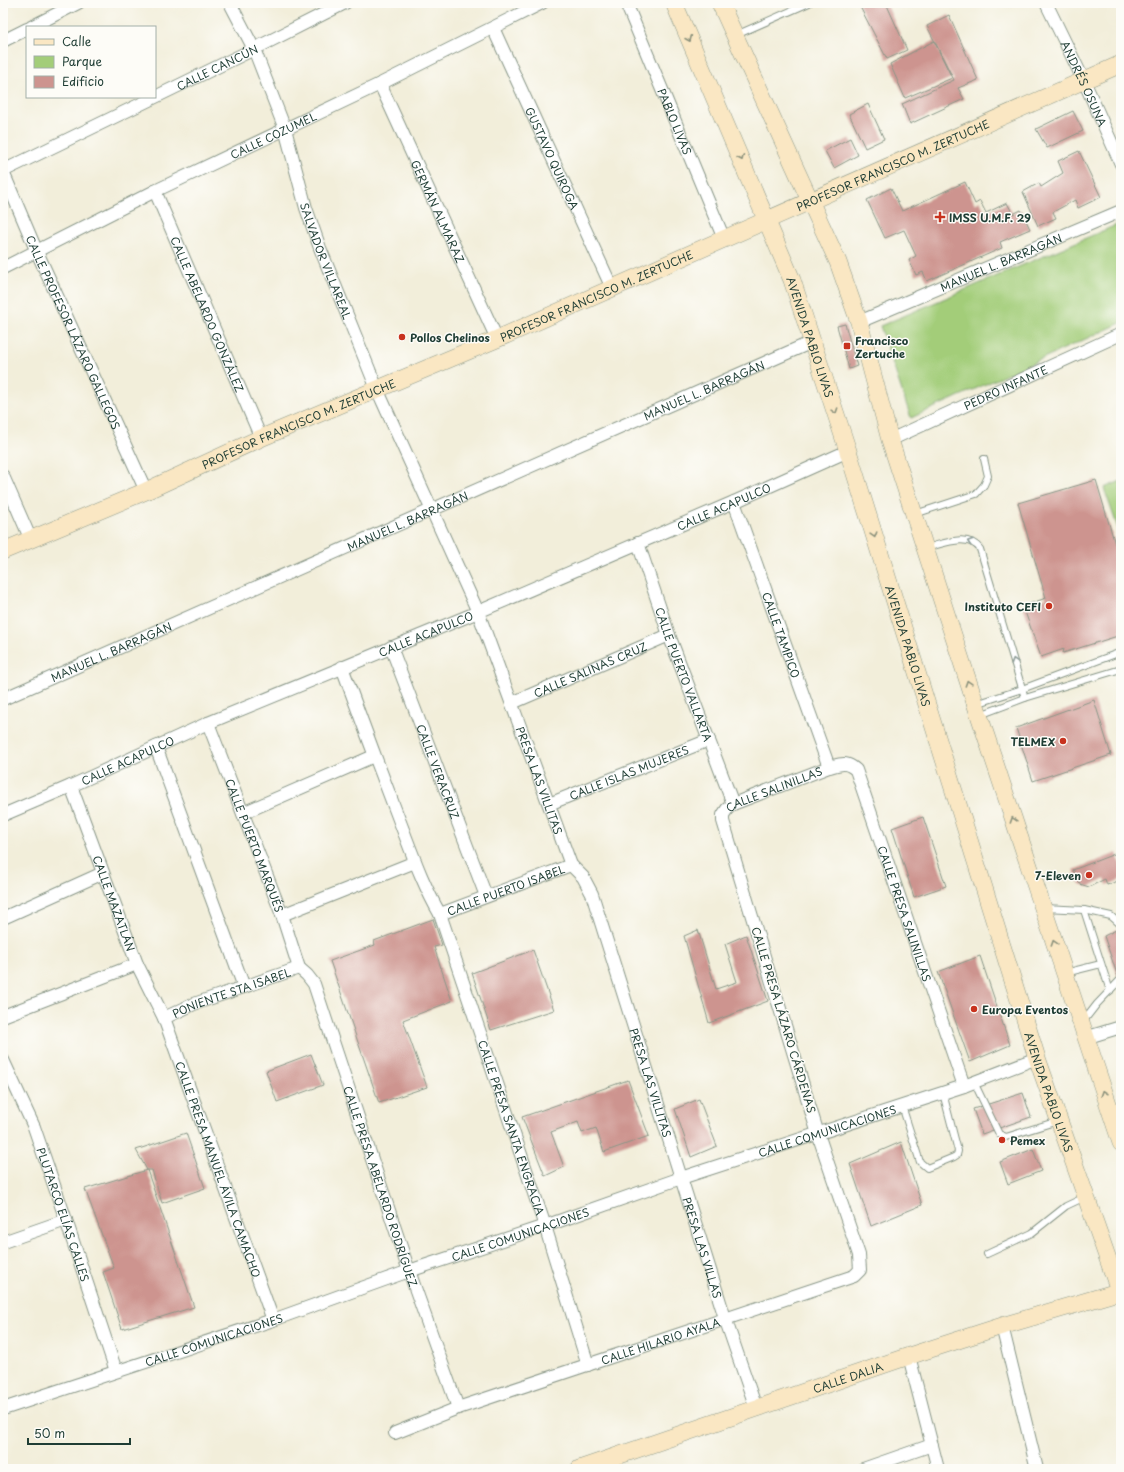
<svg xmlns="http://www.w3.org/2000/svg" width="1124" height="1472" viewBox="0 0 1124 1472" font-family="'Playpen Sans',sans-serif">
	<style>
		.green { fill: #a3cd79; stroke: #618556 }
		.building { fill: #cd948f }
		.lines { fill: none; stroke-linecap: round; stroke-linejoin: round }
		.lane-casing { stroke: #889687; stroke-width: 8 }
		.street-casing { stroke: #889687; stroke-width: 14 }
		.secondary-casing { stroke: #889687; stroke-width: 18 }
		.lane { stroke: #fff; stroke-width: 6 }
		.street { stroke: #fff; stroke-width: 12 }
		.secondary { stroke: #fae7c3; stroke-width: 17 }
		.oneway { stroke: #8c927c }
		.oneway2 { stroke: #8f9e9a }
		.poi-dot { fill: #c8321e; stroke: #fdfcf7; stroke-width: 1.5 }
		.labels { text-anchor: middle; dominant-baseline: central; stroke-width: 3; stroke-linejoin: round; paint-order: stroke }
		.street-label { font-size: 11px; fill: #1f3d34; stroke: #fdfcf7 }
		.poi-label { font-size: 11px; font-weight: bold; fill: #1f3d34; stroke: #fdfcf7; text-anchor: start }
	</style>
	<rect width="100%" height="100%" fill="#fdfcf7"/>
	<filter id="ink" filterUnits="userSpaceOnUse"><feTurbulence type="fractalNoise" baseFrequency=".025" numOctaves="2"/><feDisplacementMap in="SourceGraphic" scale="8" xChannelSelector="R" yChannelSelector="G"/><feConvolveMatrix kernelMatrix="1 2 1 2 8 2 1 2 1" color-interpolation-filters="sRGB"/></filter>
	<filter id="wash" filterUnits="userSpaceOnUse"><feTurbulence type="fractalNoise" baseFrequency=".012" numOctaves="4" result="noise"/><feDisplacementMap in="SourceGraphic" scale="16" xChannelSelector="R" yChannelSelector="G"/><feGaussianBlur stdDeviation="0.9" result="paint"/><feColorMatrix in="noise" values="0 0 0 0 0 0 0 0 0 0 0 0 0 0 0 0 0 1.4 0 .05"/><feComposite in="paint" operator="in"/></filter>
	<g filter="url(#wash)">
		<rect width="100%" height="100%" fill="#f2eeda"/>
		<g class="green">
			<path d="M1121,223v100l-210,95 -31,-92z"/>
			<path d="M1121,481v53h-1l-16,-46z"/>
		</g>
		<g id="blocks">
			<g class="building">
				<path d="M858,3h28l21,47 -20,9z"/>
				<path d="M949,15l29,65 -20,8 6,11 -54,25 -8,-20 52,-24 -27,-54z"/>
				<path d="M934,41l18,37 -47,20 -15,-34z"/>
				<path d="M868,104l16,35 -19,9 -16,-34z"/>
				<path d="M1073,111l10,20 -36,17 -11,-19z"/>
				<path d="M850,138l8,17 -24,13 -9,-17z"/>
				<path d="M1079,151l22,46 -23,11 -3,-8 -22,12 3,6 -18,8 -15,-34 16,-9 2,4 22,-14 -5,-12z"/>
				<path d="M965,182l10,22 5,-3 6,12 21,-10 6,11 8,-4 9,19 -30,13 2,6 -75,33 -4,-9 -7,3 -7,-15 7,-4 -12,-26 -19,8 -18,-38 24,-12 11,23z"/>
				<path d="M845,324l12,42 -8,3 -12,-43z"/>
				<path d="M1096,480l19,64 6,-2v93l-58,18 1,-4 -23,8 -18,-51 23,-8 -28,-95z"/>
				<path d="M1094,700l17,55 -78,26 -17,-53z"/>
				<path d="M923,817l23,69 -32,11 -22,-69z"/>
				<path d="M1117,853l4,12v15l-14,5 -2,-6 -16,8 -9,-3 -7,-14z"/>
				<path d="M433,919l9,26 -8,2 18,54 -49,19 24,67 -48,16 -49,-142 45,-16 -1,-4z"/>
				<path d="M1118,929l3,10v47l-17,-50z"/>
				<path d="M698,930l18,59 21,-7 -12,-38 21,-9 22,66 -59,22 -25,-87z"/>
				<path d="M533,950l21,60 -63,20 -19,-57z"/>
				<path d="M980,956l30,89 -40,17 -32,-90z"/>
				<path d="M311,1054l12,31 -46,17 -11,-31z"/>
				<path d="M628,1080l21,56 -45,16 -8,-24 -14,5 -4,-11 -27,10 13,35 -19,9 -23,-59z"/>
				<path d="M1023,1093l8,24 -49,17 -9,-25z"/>
				<path d="M699,1099l18,47 -26,11 -16,-48z"/>
				<path d="M186,1133l19,55 -43,15 -10,-33h-5l-11,-20z"/>
				<path d="M901,1142l21,63 -51,21 -21,-62z"/>
				<path d="M1033,1149l8,22 -33,13 -8,-22z"/>
				<path d="M147,1170l47,137 -72,22 -19,-57 11,-4 -29,-79z"/>
			</g>
		</g>
	</g>
	<g filter="url(#ink)">
		<use href="#blocks" fill-opacity="0" stroke="#889687" stroke-width="1"/>
		<g class="lines">
			<defs>
				<g id="lane">
					<path d="M736,35l73,-32"/>
					<path d="M915,514l61,-20 8,-9 4,-9 -4,-17"/>
					<path d="M926,548c17,-4 42,-16 54,1l45,149"/>
					<path d="M976,704l46,-15 99,-37"/>
					<path d="M980,715l45,-17 96,-29"/>
					<path d="M1045,908l39,2 27,6 10,9"/>
					<path d="M1084,910l26,81"/>
					<path d="M1065,973l36,-9"/>
					<path d="M1083,1022l14,-18 22,-23"/>
					<path d="M974,1082l25,52 7,3 52,-16"/>
					<path d="M902,1106l18,56 7,6 27,-11 3,-2 1,-4 -15,-58"/>
					<path d="M987,1254l45,-21 34,-27 19,-9"/>
				</g>
				<g id="street">
					<path id="s1" d="M230,3l24,46 31,80 21,79 14,40 57,141 101,223 93,253 12,12 9,17 133,424 31,90"/>
					<path id="s2" d="M626,3l98,236"/>
					<path id="s3" d="M1046,3l38,78 37,83"/>
					<path d="M31,27l47,-24"/>
					<path id="s4" d="M493,28l119,260"/>
					<path d="M3,41l24,-12"/>
					<path id="s5" d="M380,84l117,255"/>
					<path id="s6" d="M3,171l251,-122 91,-46"/>
					<path id="s7" d="M3,172l34,80 109,239"/>
					<path id="s8" d="M155,191l106,247"/>
					<path id="s9" d="M3,268l152,-77 225,-107 162,-81"/>
					<path id="s10" d="M859,322l262,-111"/>
					<path id="s11" d="M890,440l231,-106"/>
					<path d="M3,476l28,64"/>
					<path id="s12" d="M734,502l95,265"/>
					<path id="s13" d="M638,543l31,92 64,169"/>
					<path id="s14" d="M391,647l95,249"/>
					<path id="s15" d="M342,667c19,52 38,103 58,155 12,31 23,63 40,92l105,312 43,139"/>
					<path id="s16" d="M3,699l809,-357"/>
					<path id="s17" d="M512,703l157,-68"/>
					<path id="s18" d="M208,723l74,192 17,53"/>
					<path d="M156,747l88,240"/>
					<path id="s19" d="M71,786l66,178 27,54 109,302"/>
					<path id="s20" d="M549,804l160,-64"/>
					<path d="M243,813l131,-57"/>
					<path id="s21" d="M3,815l68,-29 137,-63 270,-111 256,-110 114,-51"/>
					<path id="s22" d="M440,914l131,-49"/>
					<path d="M282,915l133,-53"/>
					<path d="M3,918l100,-45"/>
					<path id="s23" d="M299,968l8,7 7,9 95,287 49,137"/>
					<path d="M3,1016l134,-52"/>
					<path id="s24" d="M164,1018l30,-14 105,-36"/>
					<path d="M1085,1038l36,-11"/>
					<path id="s25" d="M3,1060l31,67 32,93 50,151"/>
					<path d="M3,1242l63,-22"/>
					<path d="M1002,1326l35,143"/>
					<path d="M909,1356l29,113"/>
					<path id="s26" d="M3,1409l270,-89 136,-49 136,-45 136,-48 283,-92 73,-28"/>
					<path id="s27" d="M395,1433l63,-25 396,-132 6,-6 -1,-15 -41,-121 -95,-313v-6l4,-6 6,-5 96,-37c12,-3 17,-6 27,3l108,316"/>
					<path d="M863,1469l69,-24"/>
				</g>
				<g id="secondary">
					<path id="s28" d="M674,3l118,277 56,171 189,607 84,238"/>
					<path d="M720,3l118,259 21,60 31,118 89,275 142,428"/>
					<path id="s29" d="M3,551l143,-60 115,-53 236,-99 624,-275"/>
					<path id="s30" d="M579,1469l330,-113 93,-30 119,-35"/>
				</g>
			</defs>
			<use href="#lane" class="lane-casing"/>
			<use href="#street" class="street-casing"/>
			<use href="#secondary" class="secondary-casing"/>
			<use href="#lane" class="lane"/>
			<use href="#street" class="street"/>
			<use href="#secondary" class="secondary"/>
		</g>
		<defs><path id="oneway-chevron" d="M-2-3.5L2.5 0L-2 3.5" fill="none" stroke-width="1.6" stroke-linecap="round" stroke-linejoin="round"/></defs>
		<g class="oneway">
			<use href="#oneway-chevron" transform="translate(689 39) rotate(67)"/>
			<use href="#oneway-chevron" transform="translate(741 158) rotate(67)"/>
			<use href="#oneway-chevron" transform="translate(835 411) rotate(72)"/>
			<use href="#oneway-chevron" transform="translate(874 535) rotate(73)"/>
			<use href="#oneway-chevron" transform="translate(968 683) rotate(-108)"/>
			<use href="#oneway-chevron" transform="translate(1013 820) rotate(-108)"/>
			<use href="#oneway-chevron" transform="translate(1054 943) rotate(-108)"/>
			<use href="#oneway-chevron" transform="translate(1104 1093) rotate(-109)"/>
		</g>
		<g class="oneway2">
			<use href="#oneway-chevron" transform="translate(970 542) rotate(-162)"/>
			<use href="#oneway-chevron" transform="translate(1014 661) rotate(-107)"/>
		</g>
	</g>
	<g class="poi-dot">
		<path d="M938 211h4v4h4v4h-4v4h-4v-4h-4v-4h4z"/>
		<circle cx="402" cy="337" r="4"/>
		<rect x="843" y="342" width="8" height="8" rx="2"/>
		<circle cx="1049" cy="606" r="4"/>
		<circle cx="1063" cy="741" r="4"/>
		<circle cx="1089" cy="875" r="4"/>
		<circle cx="974" cy="1009" r="4"/>
		<circle cx="1002" cy="1140" r="4"/>
	</g>
	<g class="labels">
		<g class="street-label">
			<text stroke="none"><textPath href="#s6" startOffset="238">CALLE CANCÚN</textPath></text>
			<text stroke="none"><textPath href="#s3" startOffset="89">ANDRÉS OSUNA</textPath></text>
			<text stroke="none"><textPath href="#s2" startOffset="128">PABLO LIVAS</textPath></text>
			<text stroke="none"><textPath href="#s9" startOffset="301">CALLE COZUMEL</textPath></text>
			<text stroke="none"><textPath href="#s4" startOffset="143">GUSTAVO QUIROGA</textPath></text>
			<text stroke="none"><textPath href="#s29" startOffset="970">PROFESOR FRANCISCO M. ZERTUCHE</textPath></text>
			<text stroke="none"><textPath href="#s5" startOffset="140">GERMÁN ALMARAZ</textPath></text>
			<text stroke="none"><textPath href="#s1" startOffset="276">SALVADOR VILLAREAL</textPath></text>
			<text stroke="none"><textPath href="#s10" startOffset="154">MANUEL L. BARRAGÁN</textPath></text>
			<text stroke="none"><textPath href="#s29" startOffset="646">PROFESOR FRANCISCO M. ZERTUCHE</textPath></text>
			<text stroke="none"><textPath href="#s8" startOffset="134">CALLE ABELARDO GONZÁLEZ</textPath></text>
			<text stroke="none"><textPath href="#s7" startOffset="175">CALLE PROFESOR LÁZARO GALLEGOS</textPath></text>
			<text stroke="none"><textPath href="#s28" startOffset="361">AVENIDA PABLO LIVAS</textPath></text>
			<text stroke="none"><textPath href="#s11" startOffset="127">PEDRO INFANTE</textPath></text>
			<text stroke="none"><textPath href="#s16" startOffset="766">MANUEL L. BARRAGÁN</textPath></text>
			<text stroke="none"><textPath href="#s29" startOffset="322">PROFESOR FRANCISCO M. ZERTUCHE</textPath></text>
			<text stroke="none"><textPath href="#s21" startOffset="784">CALLE ACAPULCO</textPath></text>
			<text stroke="none"><textPath href="#s16" startOffset="442">MANUEL L. BARRAGÁN</textPath></text>
			<text stroke="none"><textPath href="#s21" startOffset="460">CALLE ACAPULCO</textPath></text>
			<text stroke="none"><textPath href="#s12" startOffset="141">CALLE TAMPICO</textPath></text>
			<text stroke="none"><textPath href="#s28" startOffset="685">AVENIDA PABLO LIVAS</textPath></text>
			<text stroke="none"><textPath href="#s16" startOffset="118">MANUEL L. BARRAGÁN</textPath></text>
			<text stroke="none"><textPath href="#s17" startOffset="85">CALLE SALINAS CRUZ</textPath></text>
			<text stroke="none"><textPath href="#s13" startOffset="139">CALLE PUERTO VALLARTA</textPath></text>
			<text stroke="none"><textPath href="#s21" startOffset="136">CALLE ACAPULCO</textPath></text>
			<text stroke="none"><textPath href="#s14" startOffset="133">CALLE VERACRUZ</textPath></text>
			<text stroke="none"><textPath href="#s20" startOffset="86">CALLE ISLAS MUJERES</textPath></text>
			<text stroke="none"><textPath href="#s1" startOffset="838">PRESA LAS VILLITAS</textPath></text>
			<text stroke="none"><textPath href="#s27" startOffset="1028">CALLE SALINILLAS</textPath></text>
			<text stroke="none"><textPath href="#s18" startOffset="131">CALLE PUERTO MARQUÉS</textPath></text>
			<text stroke="none"><textPath href="#s22" startOffset="70">CALLE PUERTO ISABEL</textPath></text>
			<text stroke="none"><textPath href="#s19" startOffset="125">CALLE MAZATLÁN</textPath></text>
			<text stroke="none"><textPath href="#s27" startOffset="1268">CALLE PRESA SALINILLAS</textPath></text>
			<text stroke="none"><textPath href="#s24" startOffset="72">PONIENTE STA ISABEL</textPath></text>
			<text transform="translate(784 1020) rotate(73)">CALLE PRESA LÁZARO CÁRDENAS</text>
			<text stroke="none"><textPath href="#s1" startOffset="1162">PRESA LAS VILLITAS</textPath></text>
			<text stroke="none"><textPath href="#s28" startOffset="1153">AVENIDA PABLO LIVAS</textPath></text>
			<text stroke="none"><textPath href="#s15" startOffset="491">CALLE PRESA SANTA ENGRACIA</textPath></text>
			<text stroke="none"><textPath href="#s26" startOffset="870">CALLE COMUNICACIONES</textPath></text>
			<text stroke="none"><textPath href="#s19" startOffset="411">CALLE PRESA MANUEL ÁVILA CAMACHO</textPath></text>
			<text stroke="none"><textPath href="#s23" startOffset="235">CALLE PRESA ABELARDO RODRÍGUEZ</textPath></text>
			<text stroke="none"><textPath href="#s25" startOffset="166">PLUTARCO ELÍAS CALLES</textPath></text>
			<text stroke="none"><textPath href="#s26" startOffset="546">CALLE COMUNICACIONES</textPath></text>
			<text stroke="none"><textPath href="#s1" startOffset="1335">PRESA LAS VILLAS</textPath></text>
			<text stroke="none"><textPath href="#s26" startOffset="222">CALLE COMUNICACIONES</textPath></text>
			<text stroke="none"><textPath href="#s27" startOffset="281">CALLE HILARIO AYALA</textPath></text>
			<text stroke="none"><textPath href="#s30" startOffset="284">CALLE DALIA</textPath></text>
		</g>
		<g class="poi-label">
			<text x="949" y="217">IMSS U.M.F. 29</text>
			<text x="410" y="337">Pollos Chelinos</text>
			<text x="855" y="340">Francisco<tspan x="855" dy="13">Zertuche</tspan></text>
			<text x="1041" y="606" text-anchor="end">Instituto CEFI</text>
			<text x="1055" y="741" text-anchor="end">TELMEX</text>
			<text x="1081" y="875" text-anchor="end">7-Eleven</text>
			<text x="982" y="1009">Europa Eventos</text>
			<text x="1010" y="1140">Pemex</text>
		</g>
	</g>
	<rect width="1124" height="1472" fill="none" stroke="#fdfcf7" stroke-width="16"/>
	<rect x="26" y="26" width="130" height="72" fill="#fdfcf7" stroke="#a4b0a9"/>
	<rect x="34" y="39" width="20" height="6" fill="#fae7c3" stroke="#a4b0a9"/>
	<text x="62" y="46" font-size="12" fill="#1f3d34">Calle</text>
	<rect x="34" y="56" width="20" height="12" fill="#a3cd79" stroke="#a4b0a9"/>
	<text x="62" y="66" font-size="12" fill="#1f3d34">Parque</text>
	<rect x="34" y="76" width="20" height="12" fill="#cd948f" stroke="#a4b0a9"/>
	<text x="62" y="86" font-size="12" fill="#1f3d34">Edificio</text>
	<path d="M28 1438v6h102v-6" fill="none" stroke="#1f3d34" stroke-width="2"/>
	<text x="34" y="1438" font-size="12" fill="#1f3d34" stroke="#fdfcf7" stroke-width="3" paint-order="stroke">50 m</text>
</svg>
